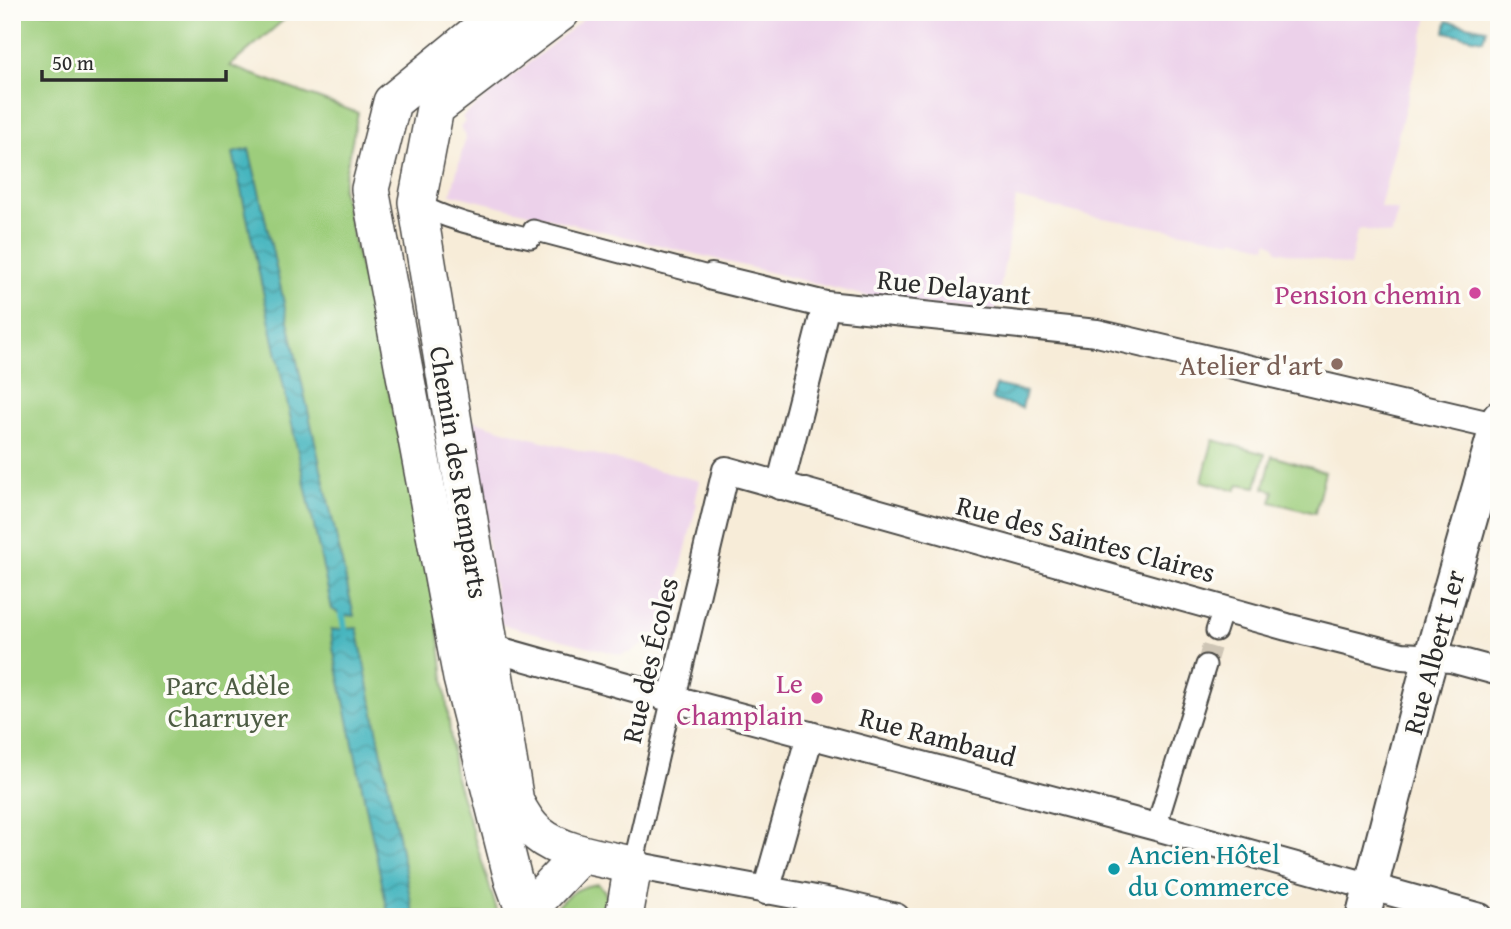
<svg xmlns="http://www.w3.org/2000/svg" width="1511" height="929" viewBox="0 0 1511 929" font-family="'Gentium Book Plus',serif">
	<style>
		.built { fill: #ecd1ea }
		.green { fill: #9dcd7c; stroke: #647c54; stroke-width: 2 }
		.water { fill: url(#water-waves); stroke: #397075; stroke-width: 2 }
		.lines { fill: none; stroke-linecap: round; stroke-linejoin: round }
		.stream { stroke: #47b6bf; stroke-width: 7 }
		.pedestrian-tunnel { stroke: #cec5b5; stroke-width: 19; stroke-dasharray: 19 10; stroke-linecap: butt }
		.pedestrian-casing { stroke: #4a4845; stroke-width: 23 }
		.minor-casing { stroke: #4a4845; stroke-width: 30 }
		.tertiary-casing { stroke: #4a4845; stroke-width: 37 }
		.secondary-casing { stroke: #4a4845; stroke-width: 40 }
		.pedestrian { stroke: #fff; stroke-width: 19 }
		.minor { stroke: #fff; stroke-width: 26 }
		.tertiary { stroke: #fff; stroke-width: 33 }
		.secondary { stroke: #fff; stroke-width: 37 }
		.hotel-dot { fill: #d1479c; stroke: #fdfcf7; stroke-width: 2.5 }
		.education-dot { fill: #8d6e63; stroke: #fdfcf7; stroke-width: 2.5 }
		.culture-dot { fill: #0f9aa8; stroke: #fdfcf7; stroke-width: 2.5 }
		.labels { text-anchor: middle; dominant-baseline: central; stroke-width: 7; stroke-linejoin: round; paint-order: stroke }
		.street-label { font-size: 28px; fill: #2b2b2b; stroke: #fdfcf7 }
		.hotel-label { font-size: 28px; fill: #b23c85; stroke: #fdfcf7; text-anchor: end }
		.education-label { font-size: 28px; fill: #785e54; stroke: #fdfcf7; text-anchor: end }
		.park-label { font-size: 28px; fill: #4d5c43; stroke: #fdfcf7 }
		.culture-label { font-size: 28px; fill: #0d838f; stroke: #fdfcf7; text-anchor: start }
	</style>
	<defs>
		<pattern id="water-waves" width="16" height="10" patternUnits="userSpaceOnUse" patternTransform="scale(1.75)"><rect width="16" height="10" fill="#47b6bf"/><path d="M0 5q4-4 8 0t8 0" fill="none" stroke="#3b949b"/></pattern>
	</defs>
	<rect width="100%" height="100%" fill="#fdfcf7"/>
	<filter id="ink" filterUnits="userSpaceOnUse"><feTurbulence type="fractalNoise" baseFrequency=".0143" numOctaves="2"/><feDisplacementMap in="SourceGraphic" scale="14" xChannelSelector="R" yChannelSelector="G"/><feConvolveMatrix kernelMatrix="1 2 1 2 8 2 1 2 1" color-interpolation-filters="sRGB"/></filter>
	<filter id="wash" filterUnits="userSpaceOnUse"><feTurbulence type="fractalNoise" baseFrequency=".00686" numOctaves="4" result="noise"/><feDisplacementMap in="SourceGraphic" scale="28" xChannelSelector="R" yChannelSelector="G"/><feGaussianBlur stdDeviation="1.57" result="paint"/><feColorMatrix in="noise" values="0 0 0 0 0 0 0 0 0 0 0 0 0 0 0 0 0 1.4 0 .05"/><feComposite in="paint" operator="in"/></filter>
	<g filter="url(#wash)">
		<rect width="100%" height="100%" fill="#f7ecd8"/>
		<g class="built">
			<path d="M592,12h154l8,2 1,-2h674l-49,195 18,4 -7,24 -29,-6 -5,2 -7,35 -73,-15 -2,-5 -7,-5 -2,6 -32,-9 -1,3 -147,-26 -70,-17 -20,113 -105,-9 -440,-108 15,-58 -6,-10 5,-4 -3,-5z"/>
			<path d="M468,419l59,18 173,44 -5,21 2,1 -23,94 -8,30 -5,4 2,2 -35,21 -1,-2 -5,3 -122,-31z"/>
		</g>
		<g class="green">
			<path d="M12,12h281l-63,54 128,47 -16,76 91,393 22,193 44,142h-487z"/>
			<path d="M1213,440l52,14 -9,33 -17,-3 -3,6 -34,-9z"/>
			<path d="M1272,456l53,16 -10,41 -44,-11 3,-11 -10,-3z"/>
			<path d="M598,884l6,6 9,27h-65c13,-18 28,-31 50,-33z"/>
		</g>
		<g class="water">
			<path d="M1447,21l39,8 -3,11 -38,-8z"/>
			<path d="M249,149l10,42 95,425 -12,-1 -10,-6 -99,-456z"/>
			<path d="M996,385l30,7 -4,16 -30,-8z"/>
			<path d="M357,628l1,4 56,285h-25l-56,-269 -2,-18z"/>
		</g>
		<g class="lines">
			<path class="stream" d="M341,608l5,29"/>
		</g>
	</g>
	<g filter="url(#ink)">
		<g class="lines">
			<path class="pedestrian-tunnel" d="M1206,665l10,-34"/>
			<defs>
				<g id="pedestrian">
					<path d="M417,203c34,20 76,26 114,35l2,-8 179,47"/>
					<path d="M1216,631l7,-22"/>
					<path d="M1156,827l50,-162"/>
					<path d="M633,865l39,-167"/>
				</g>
				<g id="minor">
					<path d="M712,277l114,28 271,28 402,94"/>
					<path d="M780,486l46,-181"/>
					<path d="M488,647l156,44 512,136 324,90"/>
					<path d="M672,698l54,-228 561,157 115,29 49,3 48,13"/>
					<path d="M633,865l209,39 54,13"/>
					<path d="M766,891l44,-156"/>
				</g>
				<path id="tertiary" d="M1363,917l61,-235 75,-264"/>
				<g id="secondary">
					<path d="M502,12l-110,90 -22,87 92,489 51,201 14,38"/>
					<path d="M561,12l-126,96 -18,94 98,600c6,12 12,23 23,32 22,19 67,25 95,31l-9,52"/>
					<path d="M526,912l55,-58"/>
				</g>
			</defs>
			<use href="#pedestrian" class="pedestrian-casing"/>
			<use href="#minor" class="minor-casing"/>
			<use href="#tertiary" class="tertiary-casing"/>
			<use href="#secondary" class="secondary-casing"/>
			<use href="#pedestrian" class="pedestrian"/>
			<use href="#minor" class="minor"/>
			<use href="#tertiary" class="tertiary"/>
			<use href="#secondary" class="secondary"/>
		</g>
	</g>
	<g class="hotel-dot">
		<circle cx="1475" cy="293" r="7"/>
		<circle cx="817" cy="698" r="7"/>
	</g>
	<circle class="education-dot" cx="1337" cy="364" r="7"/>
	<circle class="culture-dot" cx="1114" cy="869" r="7"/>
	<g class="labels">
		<g class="street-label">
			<text transform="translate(954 286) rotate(6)">Rue Delayant</text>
			<text transform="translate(460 472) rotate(81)">Chemin des Remparts</text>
			<text transform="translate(1086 538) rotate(15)">Rue des Saintes Claires</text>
			<text transform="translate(1433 652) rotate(-75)">Rue Albert 1er</text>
			<text transform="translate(649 660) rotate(-77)">Rue des Écoles</text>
			<text transform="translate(938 736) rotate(15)">Rue Rambaud</text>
		</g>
		<g class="hotel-label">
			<text x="1461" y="293">Pension chemin</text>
			<text x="803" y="682">Le<tspan x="803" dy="32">Champlain</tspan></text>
		</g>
		<g class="education-label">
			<text x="1323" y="364">Atelier d'art</text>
		</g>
		<g class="park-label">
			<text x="228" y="684">Parc Adèle<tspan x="228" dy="32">Charruyer</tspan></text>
		</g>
		<g class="culture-label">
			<text x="1128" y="853">Ancien Hôtel<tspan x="1128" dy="32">du Commerce</tspan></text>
		</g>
	</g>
	<rect width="1511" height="929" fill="none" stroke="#fdfcf7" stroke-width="42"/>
	<path d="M42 70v10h184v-10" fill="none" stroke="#2b2b2b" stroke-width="3.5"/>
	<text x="52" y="70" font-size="21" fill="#2b2b2b" stroke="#fdfcf7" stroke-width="5" paint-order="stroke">50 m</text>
</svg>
